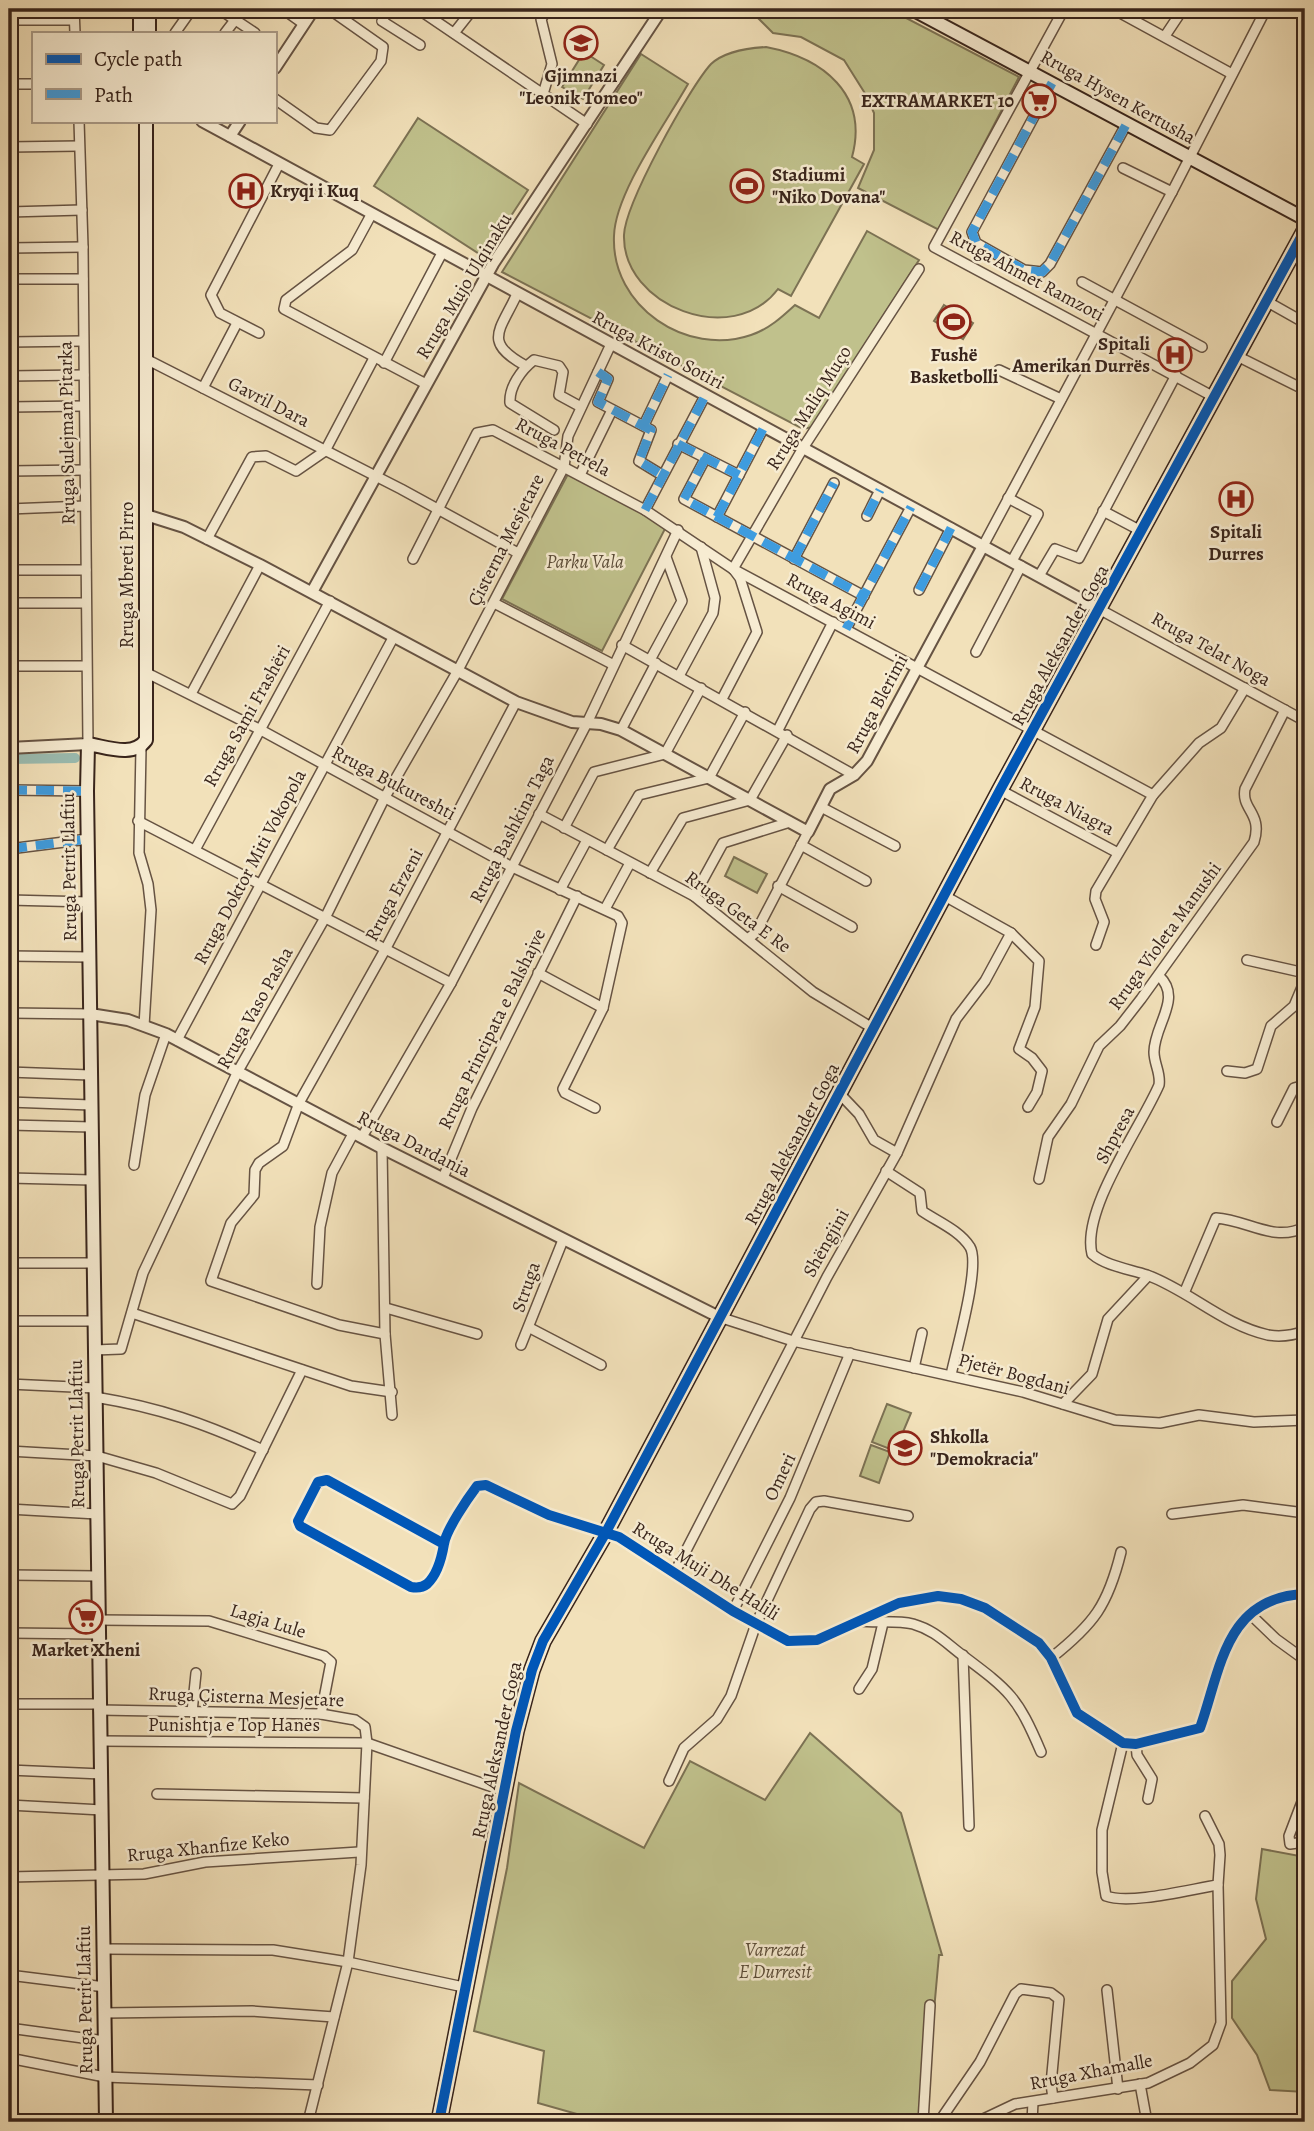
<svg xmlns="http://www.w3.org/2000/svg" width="1314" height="2131" viewBox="0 0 1314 2131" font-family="Alegreya,serif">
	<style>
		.green { fill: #c0c18c; stroke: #7c7254; stroke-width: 2 }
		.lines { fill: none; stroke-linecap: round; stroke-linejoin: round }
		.canal { stroke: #9bbdb2; stroke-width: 10 }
		.minor-casing { stroke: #665343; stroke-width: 12 }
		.tertiary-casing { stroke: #665343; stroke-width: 14 }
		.secondary-casing { stroke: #38241b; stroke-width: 16 }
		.primary-casing { stroke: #38241b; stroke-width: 18 }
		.minor { stroke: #f7ecd2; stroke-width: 9 }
		.tertiary { stroke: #f7ecd2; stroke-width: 10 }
		.secondary { stroke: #f7ecd2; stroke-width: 12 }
		.primary { stroke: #f2e1ba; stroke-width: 14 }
		.quiet { stroke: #3e9cdf; stroke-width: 9; stroke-dasharray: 18 9; stroke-linecap: butt }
		.cycleway-casing { stroke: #f7ecd2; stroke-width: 15 }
		.cycleway { stroke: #0057b8; stroke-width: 10 }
		.labels { text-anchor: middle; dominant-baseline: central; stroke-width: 5; stroke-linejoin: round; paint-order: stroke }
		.poi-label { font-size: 19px; font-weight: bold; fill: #38241b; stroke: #f7ecd2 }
		.street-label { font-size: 19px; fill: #38241b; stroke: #f7ecd2 }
		.park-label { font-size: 19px; font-style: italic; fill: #5a4b37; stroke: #f7ecd2 }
	</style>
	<rect width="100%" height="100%" fill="#f2e1ba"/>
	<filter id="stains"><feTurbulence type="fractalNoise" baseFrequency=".00286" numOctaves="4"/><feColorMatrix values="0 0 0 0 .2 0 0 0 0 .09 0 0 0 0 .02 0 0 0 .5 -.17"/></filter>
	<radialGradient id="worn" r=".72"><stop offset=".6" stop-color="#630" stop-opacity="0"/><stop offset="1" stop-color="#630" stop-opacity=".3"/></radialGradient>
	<g class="green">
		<path d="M755,9h134l130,68 -80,153 -81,-42 16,-38v-37l-8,-18 -22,-35 -43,-23 -28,-4 -18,-18z"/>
		<path d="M766,47c57,11 103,47 86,110l12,7 -73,132 -13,-7c-45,60 -156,17 -154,-54 1,-31 65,-147 87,-171 14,-13 38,-16 55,-17z"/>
		<path d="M584,52l20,13 -21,34 -21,-12z"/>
		<path d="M641,54l47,30c-22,39 -73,109 -74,152 -3,71 73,121 137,99 18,-6 31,-18 44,-30l24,13 48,-87 52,29 -107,167 -9,2 -301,-157z"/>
		<path d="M418,118l110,72 -44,67 -110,-71z"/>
		<path d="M944,305l29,18 -10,16 -29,-18z"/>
		<path d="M568,474l99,51 -65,126 -100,-52z"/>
		<path d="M734,857l33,17 -10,19 -32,-17z"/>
		<path d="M887,1404l24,9 -16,38 -23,-9z"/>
		<path d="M871,1445l19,7 -11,31 -19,-7z"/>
		<path d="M810,1733l91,80 41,142h-3l-15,167h-319l-67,-19 6,-52 -70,-20 33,-163 12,-85 125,65 46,-87 75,39z"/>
		<path d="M1262,1849l43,8v235l-35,-2 -13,-35 -25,-37v-37l34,-42 -10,-40z"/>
	</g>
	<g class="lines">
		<path class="canal" d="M9,759l66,-1"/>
		<defs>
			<g id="minor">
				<path d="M74,9l1,24"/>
				<path d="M219,9l36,24"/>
				<path d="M283,9l21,15"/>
				<path d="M389,9l-7,12 38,24"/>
				<path d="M418,9l169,115"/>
				<path d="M1064,9l-130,238 280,150"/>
				<path d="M1113,9l119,65"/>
				<path d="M9,20h65"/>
				<path d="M175,33l17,-24"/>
				<path d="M225,33l10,-13"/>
				<path d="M454,33l19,-24"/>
				<path d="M1165,36l18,-27"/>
				<path d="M1052,83l-80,149 4,11 48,27 18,2 8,-8 77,-141"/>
				<path d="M9,84h24"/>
				<path d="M543,94l9,-30 -11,-45 7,-10"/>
				<path d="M275,99l41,29 14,2 51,-69 2,-14 -54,-38"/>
				<path d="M79,121l4,126 5,497"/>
				<path d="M9,147l70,-1"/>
				<path d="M1123,168l49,24"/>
				<path d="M9,212l73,-2"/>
				<path d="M371,215l-19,35 -66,50 -2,9 142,75"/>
				<path d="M9,248l74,-1"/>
				<path d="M9,279h74"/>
				<path d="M1082,282l120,65"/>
				<path d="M517,294c-17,37 -35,48 9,72"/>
				<path d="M1266,301l39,22"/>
				<path d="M259,333l-39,-20 -9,-18 68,-131"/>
				<path d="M9,342l74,-1"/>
				<path d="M1237,356l68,34"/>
				<path d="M146,359l255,130 117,64"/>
				<path d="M384,363l58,-110"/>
				<path d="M999,370l62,29"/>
				<path d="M598,372l10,7 -10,23 53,28 -12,31 23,14"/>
				<path d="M9,376l75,-1"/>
				<path d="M203,388l34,-65"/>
				<path d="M9,407l75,-1"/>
				<path d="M644,425l24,-50"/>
				<path d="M554,430l-44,-27c-1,-16 11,-33 24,-43l25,6 4,6 -4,23 22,12"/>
				<path d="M678,444l61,31"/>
				<path d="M705,459l-21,40 180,97"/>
				<path d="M9,471l76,-1"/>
				<path d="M580,475l32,-65"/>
				<path d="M1008,498l30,16 -26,47"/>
				<path d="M9,509l76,-3"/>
				<path d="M645,510l60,-114"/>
				<path d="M1103,511l40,21"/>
				<path d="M867,516l13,-26"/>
				<path d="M717,517l47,-90"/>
				<path d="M207,539l45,-82 14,-1 30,15 29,-20 49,-93"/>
				<path d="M983,546l189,-354 94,-183"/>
				<path d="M413,559l64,-126 16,-3 152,80 88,59 420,226"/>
				<path d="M794,559l40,-76"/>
				<path d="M733,569l70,-121 116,-179"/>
				<path d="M9,570h77"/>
				<path d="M1039,576l16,-27 24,9 97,-183"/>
				<path d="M919,590l32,-62"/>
				<path d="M9,603h77"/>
				<path d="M494,603l118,61"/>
				<path d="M1099,609l206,112"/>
				<path d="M846,629l65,-122"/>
				<path d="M622,645l232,130"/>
				<path d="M976,652l45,-86"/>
				<path d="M650,660l32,-59 -16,-44"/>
				<path d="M9,666h77"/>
				<path d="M147,673l112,56 253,138 106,49 4,7 -19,85 -40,81 2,4 30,15"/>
				<path d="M679,676l34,-63 2,-15 -14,-51"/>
				<path d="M191,694l69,-129"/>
				<path d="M722,699l35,-67 -17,-54 -6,-8"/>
				<path d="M621,730l35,-67"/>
				<path d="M778,730l55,-108"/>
				<path d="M141,748l-2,105 9,31 3,26 -7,116"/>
				<path d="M9,790l78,1"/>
				<path d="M1000,790l118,63"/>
				<path d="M821,807l74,39"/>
				<path d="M539,814l155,82 119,96 61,37"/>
				<path d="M138,821l313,162"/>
				<path d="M564,828l30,-56 71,-18 36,-66"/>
				<path d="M801,845l65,36"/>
				<path d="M196,848l134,-247"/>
				<path d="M9,849l79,-10"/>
				<path d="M607,850l32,-55 70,-17 36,-66"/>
				<path d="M650,873l33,-55 67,-18 37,-65"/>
				<path d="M778,886l74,41"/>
				<path d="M560,890l27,-50"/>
				<path d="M943,895l68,38 28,28 -4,46 -16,42 13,9 10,13 -5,21 -9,15"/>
				<path d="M694,896l29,-53 67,-21"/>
				<path d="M9,900l80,2"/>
				<path d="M605,909l25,-46"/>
				<path d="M748,939l8,-7 52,-100"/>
				<path d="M1096,945l8,-23 -9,-23 1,-8 57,-96 46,-52 22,-15 24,-40"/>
				<path d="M9,956l80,1"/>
				<path d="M1247,960l58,13"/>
				<path d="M538,973l65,35"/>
				<path d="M1159,976c24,22 -5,49 -5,76 0,12 7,21 5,33 -18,42 -78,125 -67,169 14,12 37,15 55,21 43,16 76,50 121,60 12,2 26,0 37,-4"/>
				<path d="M9,1013l81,1"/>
				<path d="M177,1040l216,-402"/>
				<path d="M1227,1071l18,2 12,-4 14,-43 23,-20 11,-26"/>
				<path d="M9,1072l81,3"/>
				<path d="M840,1094l19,20 15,26 23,13"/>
				<path d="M9,1102l82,3"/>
				<path d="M1277,1122l17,-34 11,-3"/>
				<path d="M9,1125l83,2"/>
				<path d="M362,1137l89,-154 61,-116 75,-144 91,-193"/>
				<path d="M382,1148l3,186 7,81"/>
				<path d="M134,1165l11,-70 21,-61"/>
				<path d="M886,1171l34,22 2,18c16,11 37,19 48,36 11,18 -14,103 -19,128"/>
				<path d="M9,1178l83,2"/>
				<path d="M443,1178l29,-70 105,-212"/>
				<path d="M1039,1179l9,-42 23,-33 28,-58 21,-20 21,-27 113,-157c9,-29 -13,-32 -9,-53l40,-79"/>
				<path d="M9,1263h85"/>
				<path d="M317,1284l3,-57 12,-54 22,-41"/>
				<path d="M1185,1291l31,-73c32,2 58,25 89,9"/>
				<path d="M386,1308l91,26"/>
				<path d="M132,1313l219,73 41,6"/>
				<path d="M719,1317l74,24 230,51 92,28 45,3 39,-8 55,7 51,-2"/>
				<path d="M9,1321h85"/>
				<path d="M530,1328l71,37"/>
				<path d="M385,1334l-46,-9 -128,-44 20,-58 23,-28 1,-25 4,-7 24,-17 16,-43 87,-155 130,-246"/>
				<path d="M521,1345l42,-105"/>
				<path d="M94,1350l27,-1 22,-76 95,-202 88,-155 59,-119 72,-125 107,-205 4,-31 43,-92"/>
				<path d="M914,1368l8,-35"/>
				<path d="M9,1384l86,4"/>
				<path d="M95,1397c66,11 108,26 168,53"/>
				<path d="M1063,1404l29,-30 16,-55 40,-43"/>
				<path d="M9,1451l88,5 59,17 76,31 8,-8 62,-126"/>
				<path d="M9,1509l88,5"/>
				<path d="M1172,1514l71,-9 62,8"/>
				<path d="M444,1544l-117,-64 -9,2 -20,39 2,5 111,61c5,1 11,1 16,-3 10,-9 15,-28 17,-40 2,-14 24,-46 33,-58l9,-1 63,30 70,22 114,74 55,30 29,-1 82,-37 39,-7 23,3 24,9 54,35 12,15 26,55 46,30 13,1 64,-16c21,-59 25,-131 105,-134"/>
				<path d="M675,1572l152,-295 70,-124 59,-134 29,-38 26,-48"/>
				<path d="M9,1575l88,1"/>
				<path d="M733,1611l57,-113 60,-145"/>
				<path d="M1250,1614l26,25 29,21"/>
				<path d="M98,1620l111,1 115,35 7,6 -10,52"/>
				<path d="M859,1621c17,2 38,-1 54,3 21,6 32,18 49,31 48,36 55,41 79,97"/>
				<path d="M9,1633l89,1"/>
				<path d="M963,1655l6,171"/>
				<path d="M1051,1658c43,-34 57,-53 70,-106"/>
				<path d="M859,1689l13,-20 11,-46"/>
				<path d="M9,1704h90"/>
				<path d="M99,1710l222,4 34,6 10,7 2,16 -6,122 -13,97 -40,160"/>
				<path d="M192,1712l4,-39"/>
				<path d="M101,1741l266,2 137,48"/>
				<path d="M1123,1743l-21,87v42l4,24c24,9 85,-7 112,-11"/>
				<path d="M1136,1744l1,11 15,24 -4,20"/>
				<path d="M9,1770l93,4"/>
				<path d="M669,1781l15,-33 33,-29 14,-23 25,-72 54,-115 6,-7 8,-1 84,15"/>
				<path d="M157,1794l207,4"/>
				<path d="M1305,1794l-16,42 1,8 15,-2"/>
				<path d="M9,1805l93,5"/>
				<path d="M9,1877l135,-3 61,-12 154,-10"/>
				<path d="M105,1949l168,1 75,12 120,26"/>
				<path d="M9,1975l96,12"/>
				<path d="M1107,1990l11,99"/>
				<path d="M105,2013l147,-2 82,6"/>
				<path d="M9,2028l96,13"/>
				<path d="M9,2058l96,19 213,8"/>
				<path d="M1140,2084l7,38"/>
				<path d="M9,2117l25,5"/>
				<path d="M923,2122l7,-117"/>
				<path d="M939,2122l41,-60 35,-68 6,-5 30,4 8,6 -8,85 2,14"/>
				<path d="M977,2122l38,-18 133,-21 42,-20 23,-18 8,-22 -3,-138 2,-30 -1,-11 -14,-28"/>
				<path d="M1032,2122l1,-20"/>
			</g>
			<g id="tertiary">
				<path d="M275,68l39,-59"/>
				<path d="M202,121l897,488"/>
				<path d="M230,136l10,-15"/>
				<path d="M146,515l38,12 76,38 256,137 56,20 29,2 20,6 187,102 22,-43 24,-14 13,-14 116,-215"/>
				<path d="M312,592l181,-328 169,-255"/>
				<path d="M9,748l79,-4"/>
				<path d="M90,1014l38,6 38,14 216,114 337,169"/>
			</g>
			<g id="secondary">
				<path d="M140,9v24"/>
				<path d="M149,9v24"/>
				<path d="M912,9l393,210"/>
				<path d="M106,2122l-19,-1331 1,-47c19,3 45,14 58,-4v-619"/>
			</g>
			<path id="primary" d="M439,2122l77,-391 16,-61 11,-29 62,-107 395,-744 305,-560"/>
		</defs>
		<use href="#minor" class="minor-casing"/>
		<use href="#tertiary" class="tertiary-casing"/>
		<use href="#secondary" class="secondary-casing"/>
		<use href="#primary" class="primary-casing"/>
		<use href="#minor" class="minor"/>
		<use href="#tertiary" class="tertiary"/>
		<use href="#secondary" class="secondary"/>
		<use href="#primary" class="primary"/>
		<g class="quiet">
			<path d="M1052,83l-80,149 4,11 48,27 18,2 8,-8 77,-141"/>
			<path d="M598,372l10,7 -10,23 53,28 -12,31 23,14"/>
			<path d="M644,425l24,-50"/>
			<path d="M678,444l61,31"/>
			<path d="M705,459l-21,40 180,97"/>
			<path d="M645,510l60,-114"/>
			<path d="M867,516l13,-26"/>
			<path d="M717,517l47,-90"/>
			<path d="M794,559l40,-76"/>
			<path d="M919,590l32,-62"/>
			<path d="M846,629l65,-122"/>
			<path d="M9,790l78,1"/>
			<path d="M9,849l79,-10"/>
		</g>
		<defs>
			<g id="cycleway">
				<path d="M444,1544l-117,-64 -9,2 -20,39 2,5 111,61c5,1 11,1 16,-3 10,-9 15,-28 17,-40 2,-14 24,-46 33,-58l9,-1 63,30 70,22 114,74 55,30 29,-1 82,-37 39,-7 23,3 24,9 54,35 12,15 26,55 46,30 13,1 64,-16c21,-59 25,-131 105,-134"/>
				<path d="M439,2122l77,-391 16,-61 11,-29 62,-107 395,-744 305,-560"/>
			</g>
		</defs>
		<use href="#cycleway" class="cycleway-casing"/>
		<use href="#cycleway" class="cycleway"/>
	</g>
	<defs>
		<symbol id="school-ring" viewBox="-11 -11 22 22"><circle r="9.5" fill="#f7ecd2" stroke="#8f2418" stroke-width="1.5"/><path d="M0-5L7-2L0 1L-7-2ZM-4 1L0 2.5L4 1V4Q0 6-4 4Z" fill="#8f2418"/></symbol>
		<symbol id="supermarket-ring" viewBox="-11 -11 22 22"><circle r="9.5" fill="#f7ecd2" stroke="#8f2418" stroke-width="1.5"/><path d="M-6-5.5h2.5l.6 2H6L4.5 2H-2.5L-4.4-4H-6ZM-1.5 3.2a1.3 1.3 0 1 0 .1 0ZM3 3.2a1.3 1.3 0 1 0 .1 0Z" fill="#8f2418"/></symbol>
		<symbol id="stadium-ring" viewBox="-11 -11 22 22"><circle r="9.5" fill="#f7ecd2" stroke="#8f2418" stroke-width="1.5"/><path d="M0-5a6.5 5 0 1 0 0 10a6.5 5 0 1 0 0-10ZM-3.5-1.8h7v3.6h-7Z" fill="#8f2418"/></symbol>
		<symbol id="hospital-ring" viewBox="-11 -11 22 22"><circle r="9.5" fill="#f7ecd2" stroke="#8f2418" stroke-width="1.5"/><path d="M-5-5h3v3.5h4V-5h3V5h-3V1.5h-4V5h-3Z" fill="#8f2418"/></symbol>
	</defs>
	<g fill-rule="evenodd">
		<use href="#school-ring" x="562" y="24" width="38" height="38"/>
		<use href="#supermarket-ring" x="1020" y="82" width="38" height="38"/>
		<use href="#stadium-ring" x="728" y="167" width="38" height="38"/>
		<use href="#hospital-ring" x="227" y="172" width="38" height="38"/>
		<use href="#stadium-ring" x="935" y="303" width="38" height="38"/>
		<use href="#hospital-ring" x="1156" y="336" width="38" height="38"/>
		<use href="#hospital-ring" x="1217" y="480" width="38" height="38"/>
		<use href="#school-ring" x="886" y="1429" width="38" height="38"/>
		<use href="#supermarket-ring" x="67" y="1598" width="38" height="38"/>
	</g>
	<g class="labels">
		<g class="poi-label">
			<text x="581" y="76">Gjimnazi<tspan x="581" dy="22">"Leonik Tomeo"</tspan></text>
			<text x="1014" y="101" text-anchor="end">EXTRAMARKET 10</text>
			<text x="772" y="175" text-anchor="start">Stadiumi<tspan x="772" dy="22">"Niko Dovana"</tspan></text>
			<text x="270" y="191" text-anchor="start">Kryqi i Kuq</text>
			<text x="1150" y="344" text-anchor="end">Spitali<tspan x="1150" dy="22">Amerikan Durrës</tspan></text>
			<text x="954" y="355">Fushë<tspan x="954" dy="22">Basketbolli</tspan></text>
			<text x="1236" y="532">Spitali<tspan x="1236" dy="22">Durres</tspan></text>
			<text x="930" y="1437" text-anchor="start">Shkolla<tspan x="930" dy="22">"Demokracia"</tspan></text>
			<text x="86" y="1650">Market Xheni</text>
		</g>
		<g class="street-label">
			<text transform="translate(1118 97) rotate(29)">Rruga Hysen Kertusha</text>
			<text transform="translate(1027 276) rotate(28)">Rruga Ahmet Ramzoti</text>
			<text transform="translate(464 286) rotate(-59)">Rruga Mujo Ulqinaku</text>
			<text transform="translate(658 350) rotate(28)">Rruga Kristo Sotiri</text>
			<text transform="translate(269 402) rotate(27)">Gavril Dara</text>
			<text transform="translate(809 408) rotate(-58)">Rruga Maliq Muço</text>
			<text transform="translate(67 433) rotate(-91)">Rruga Sulejman Pitarka</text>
			<text transform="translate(563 447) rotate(28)">Rruga Petrela</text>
			<text transform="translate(506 540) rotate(-63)">Çisterna Mesjetare</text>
			<text transform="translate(127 575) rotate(-90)">Rruga Mbreti Pirro</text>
			<text transform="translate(831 601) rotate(28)">Rruga Agimi</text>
			<text transform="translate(1060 645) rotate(-61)">Rruga Aleksander Goga</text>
			<text transform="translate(1211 649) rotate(29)">Rruga Telat Noga</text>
			<text transform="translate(877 704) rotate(-62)">Rruga Blerimi</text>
			<text transform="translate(247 716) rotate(-61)">Rruga Sami Frashëri</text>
			<text transform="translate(394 783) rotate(28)">Rruga Bukureshti</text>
			<text transform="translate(1067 806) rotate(28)">Rruga Niagra</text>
			<text transform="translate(512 829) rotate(-63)">Rruga Bashkina Taga</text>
			<text transform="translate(69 867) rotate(-91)">Rruga Petrit Llaftiu</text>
			<text transform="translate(250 867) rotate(-62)">Rruga Doktor Miti Vokopola</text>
			<text transform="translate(394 895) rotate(-62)">Rruga Erzeni</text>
			<text transform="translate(738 912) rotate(36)">Rruga Geta E Re</text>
			<text transform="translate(1165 936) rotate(-54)">Rruga Violeta Manushi</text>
			<text transform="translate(255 1008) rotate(-61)">Rruga Vaso Pasha</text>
			<text transform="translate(492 1029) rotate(-64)">Rruga Principata e Balshajve</text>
			<text transform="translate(1115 1135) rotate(-62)">Shpresa</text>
			<text transform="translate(414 1144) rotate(27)">Rruga Dardania</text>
			<text transform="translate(792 1144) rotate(-62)">Rruga Aleksander Goga</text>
			<text transform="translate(826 1243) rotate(-61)">Shëngjini</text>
			<text transform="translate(526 1287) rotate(-71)">Struga</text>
			<text transform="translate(1014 1374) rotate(15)">Pjetër Bogdani</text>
			<text transform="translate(77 1434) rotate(-91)">Rruga Petrit Llaftiu</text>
			<text transform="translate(780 1477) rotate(-65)">Omeri</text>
			<text transform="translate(706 1571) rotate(32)">Rruga Muji Dhe Halili</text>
			<text transform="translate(268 1621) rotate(17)">Lagja Lule</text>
			<text transform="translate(246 1697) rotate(2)">Rruga Çisterna Mesjetare</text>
			<text x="234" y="1725">Punishtja e Top Hanës</text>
			<text transform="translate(497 1750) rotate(-78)">Rruga Aleksander Goga</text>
			<text transform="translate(208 1847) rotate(-6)">Rruga Xhanfize Keko</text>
			<text transform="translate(85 2000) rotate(-91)">Rruga Petrit Llaftiu</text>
			<text transform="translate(1091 2072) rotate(-11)">Rruga Xhamalle</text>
		</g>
		<g class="park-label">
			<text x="585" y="562">Parku Vala</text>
			<text x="775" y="1950">Varrezat<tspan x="775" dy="22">E Durresit</tspan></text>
		</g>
	</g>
	<rect width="1314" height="2131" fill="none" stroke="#f2e1ba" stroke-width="35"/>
	<rect x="10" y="10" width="1293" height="2110" fill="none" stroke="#38241b" stroke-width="3.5"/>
	<rect x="18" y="18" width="1279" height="2096" fill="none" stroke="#38241b" stroke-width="2"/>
	<rect x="32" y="32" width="245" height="91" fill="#f7ecd2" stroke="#ab9c89" stroke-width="2"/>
	<rect x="46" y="54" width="35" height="10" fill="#0057b8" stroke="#ab9c89" stroke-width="2"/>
	<text x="94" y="66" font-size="21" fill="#38241b">Cycle path</text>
	<rect x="46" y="89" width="35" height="10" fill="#3e9cdf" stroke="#ab9c89" stroke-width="2"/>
	<text x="94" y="102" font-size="21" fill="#38241b">Path</text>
	<rect width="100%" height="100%" filter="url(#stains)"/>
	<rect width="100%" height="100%" fill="url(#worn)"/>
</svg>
